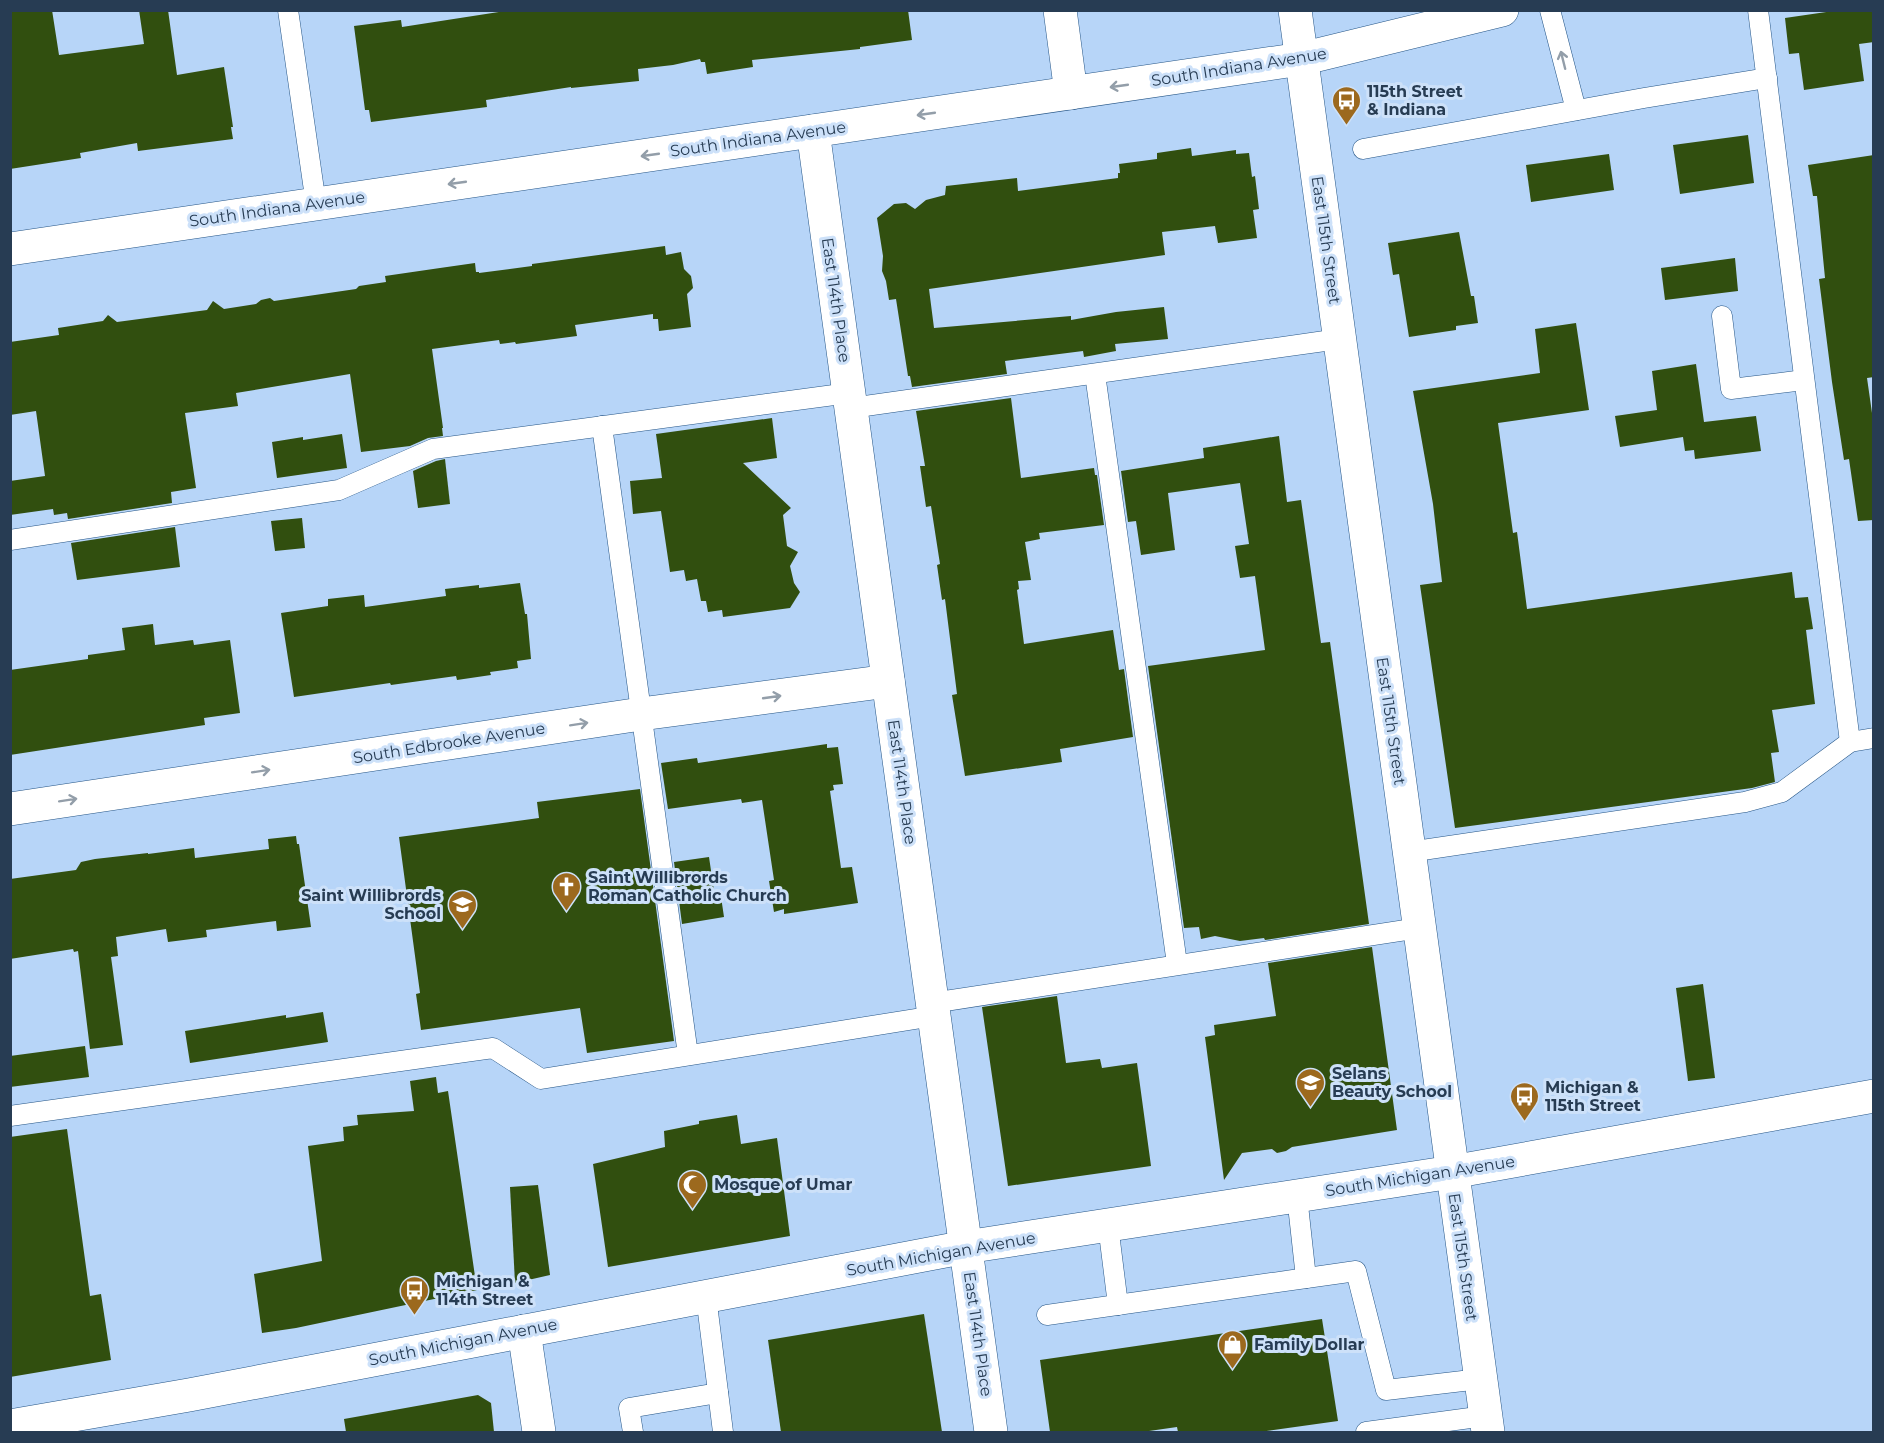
<svg xmlns="http://www.w3.org/2000/svg" width="1884" height="1443" viewBox="0 0 1884 1443" font-family="Montserrat,sans-serif">
	<style>
		.building { fill: #314f0f }
		.lines { fill: none; stroke-linecap: round; stroke-linejoin: round }
		.lane-casing { stroke: #255586; stroke-width: 21 }
		.street-casing { stroke: #255586; stroke-width: 34 }
		.secondary-casing { stroke: #255586; stroke-width: 34 }
		.lane { stroke: #fff; stroke-width: 20 }
		.street { stroke: #fff; stroke-width: 33 }
		.secondary { stroke: #fff; stroke-width: 33 }
		.oneway { stroke: #939ea9 }
		.labels { text-anchor: middle; dominant-baseline: central; stroke-width: 6; stroke-linejoin: round; paint-order: stroke }
		.street-label { font-size: 16px; fill: #273c53; stroke: #cde1f9 }
		.poi-label { font-size: 16px; font-weight: bold; fill: #273c53; stroke: #cde1f9; text-anchor: start }
	</style>
	<rect width="100%" height="100%" fill="#b7d5f8"/>
	<g class="building">
		<path d="M10,10h42l7,45 85,-11 -5,-34h29l9,65 47,-8 9,60h-2l2,12 -95,12 -1,-8 -57,10 1,5 -71,11z"/>
		<path d="M511,10h397l4,30 -52,7v2l-108,11 1,7 -46,7 -2,-12h-4l-1,-3 -27,6 -35,4 1,12 -68,7v-1l-85,13 1,7 -116,15 -2,-12h-4l-11,-84 47,-6 1,7z"/>
		<path d="M1840,10h34v32l-15,2 5,37 -60,9 -5,-37 -10,1 -4,-36z"/>
		<path d="M1748,135l6,48 -74,11 -7,-49z"/>
		<path d="M1191,148l1,8 44,-6v4l13,-1 3,24 3,-1 4,33 -6,1 4,28 -39,5 -3,-17 -53,6 3,23 -236,34 5,39 137,-12v4l45,-8 48,-5 4,32 -53,5 1,7 -32,6 -1,-6 -78,10 2,13 -95,13 -2,-11h-2l-12,-77 -7,1 -3,-19 -4,-10 1,-15 -6,-38 17,-14 12,-1 9,6 11,-9 19,-5 1,-9 71,-8 1,13 100,-13v-5h2l-1,-9 38,-5v-6z"/>
		<path d="M1609,154l5,36 -83,12 -5,-37z"/>
		<path d="M1874,155v222l-7,1 7,49v93l-16,1 -9,-62 -5,1 -12,-78 -13,-103 6,-1 -8,-82h-4l-5,-31z"/>
		<path d="M1459,232l12,64h3l4,27 -22,3v4l-47,7 -10,-63 -6,1 -5,-32z"/>
		<path d="M665,246l1,9 15,-3 3,17 7,7 2,12 -6,6 4,33 -32,4 -1,-12h-5v-5l-78,11 2,11 -61,8 -1,-2 -15,2 -1,-4 -67,9 11,79h-1l1,8 -15,2 -18,8 -49,6 -11,-78 -114,19 2,13 -53,7 11,75 -25,4 1,11 -104,16 -1,-6 -13,2 -1,-6 -43,6v-34l35,-5 -9,-65 -26,4v-73l49,-7 -1,-7 45,-7 5,-6 9,7 90,-12 6,-9 11,8 32,-5 5,-4 9,-2 4,3 82,-12 3,-3 27,-4 -1,-6 55,-8 35,-5 1,9h3v1l53,-7v-2z"/>
		<path d="M1735,258l3,33 -73,9 -4,-32z"/>
		<path d="M1576,323l13,87 -91,13 15,110 4,-1 10,77 265,-37 3,26 13,-1 5,32 -7,1 9,74 -43,6 7,42 -8,1 4,29 -23,6 -297,40 -35,-243 22,-3 -9,-78 -20,-113 127,-18 -5,-44z"/>
		<path d="M1696,364l8,58 52,-6 5,35 -66,8 -1,-9 -9,1 -2,-14 -63,10 -5,-31 42,-6 -5,-39z"/>
		<path d="M1011,398l10,80 73,-10 1,7h2l7,50 -65,8 1,6 -15,3 6,38 -13,1 1,8 -2,1 7,54 89,-14 6,40 5,-1 9,68 -73,12 2,13 -97,14 -13,-81 5,-1 -12,-95 -3,1 -5,-35 3,-1 -9,-58 -5,1 -6,-41h5l-9,-55z"/>
		<path d="M772,418l5,40 -34,5 48,45 -8,7 4,31 11,6 -8,14 4,17 6,9 -10,16 -67,9 -1,-7 -14,2 -2,-11h-5l-4,-22 -11,2 -2,-11 -14,2 -9,-61 -28,3 -3,-33 32,-3 -6,-44z"/>
		<path d="M342,434l5,34 -70,10 -5,-36 31,-5v3z"/>
		<path d="M1279,436l8,66 14,-2 20,143 9,-1 39,282 -104,16 -1,-2 -24,3 -25,-5 -14,3 -2,-12 -15,1 -36,-262 117,-16 -10,-74 -15,2 -5,-32 14,-2 -9,-61 -72,10 7,57 -34,5 -5,-34 -8,1 -7,-51 83,-13 -1,-10z"/>
		<path d="M445,459l5,45 -32,4 -5,-37 23,-10z"/>
		<path d="M302,518l3,30 -30,3 -4,-30z"/>
		<path d="M175,527l5,40 -103,13 -6,-37z"/>
		<path d="M520,583l5,31h2l4,45 -14,2 1,7 -28,4 1,3 -34,5 -1,-4 -65,9 -1,-2 -96,14 -13,-84 47,-7v-7l36,-4 1,12 81,-11 -1,-7 34,-4v3z"/>
		<path d="M153,624l2,21 38,-5 1,5 36,-5 10,73 -36,5 1,7 -195,30v-85l78,-11v-4l37,-5 -3,-22z"/>
		<path d="M827,744v4l11,-1 5,37 -10,1 1,5 -4,1 11,77 11,-1 6,36 -74,11v-5l-10,3 -5,-31 5,-1 -12,-80 -20,3 -1,-4 -73,10 -7,-46 36,-5 1,5z"/>
		<path d="M640,789l34,252 -87,12 -7,-45 -159,22 -5,-36 4,-1 -21,-156 140,-19 -2,-16z"/>
		<path d="M296,836l1,8h2l12,83 -34,4 -1,-10 -70,9 1,7 -39,5 -2,-13 -50,8 2,19 -7,1 12,88 -33,4 -12,-98 -4,1 -1,-3 -63,10v-80l66,-9 5,-8 14,-3 53,-6v1l46,-6 1,10 74,-9 -1,-10z"/>
		<path d="M709,857l5,34 6,-1 4,27 -42,7 -8,-62z"/>
		<path d="M1372,947l25,183 -105,17 -6,4 -9,2 -5,-4 -30,4 -18,27 -19,-143 10,-2 -1,-10 62,-9 -8,-53z"/>
		<path d="M1703,984l12,94 -27,3 -12,-93z"/>
		<path d="M1057,996l9,67 34,-4 2,9 35,-5 14,103 -143,20 -26,-179z"/>
		<path d="M323,1012l5,30 -138,21 -5,-32 101,-16v3z"/>
		<path d="M85,1046l4,31 -79,10v-31z"/>
		<path d="M436,1077l2,16 10,-2 29,199 -181,38 -34,5 -8,-59 68,-13 -14,-115 36,-5 -1,-14 15,-2 -1,-10 57,-4 -4,-30z"/>
		<path d="M737,1115l4,29 36,-6 13,98 -182,31 -15,-103 72,-17 -1,-16 35,-7v-3z"/>
		<path d="M67,1129l23,167 11,-2 10,66 -101,17v-240z"/>
		<path d="M538,1185l12,90 -35,8 -5,-96z"/>
		<path d="M924,1314l18,118h-161l-13,-92z"/>
		<path d="M1322,1319l16,102 -79,11h-81l-1,-5 -35,5h-92l-10,-72z"/>
		<path d="M478,1395l13,8 3,29h-148l-2,-13z"/>
	</g>
	<g class="lines">
		<defs>
			<g id="lane">
				<path d="M288,10l28,194"/>
				<path d="M1550,10l26,100"/>
				<path d="M1758,10l92,732"/>
				<path d="M1363,149l281,-51 123,-20"/>
				<path d="M1722,316l9,73 73,-9"/>
				<path d="M1095,374l82,590"/>
				<path d="M851,408l488,-69"/>
				<path d="M602,426l86,629"/>
				<path d="M10,540l329,-50 94,-41 416,-56"/>
				<path d="M1409,852l336,-50 37,-10 68,-50 24,-4"/>
				<path d="M932,1003l487,-75"/>
				<path d="M10,1116l483,-68 48,31 393,-63"/>
				<path d="M1297,1196l9,82"/>
				<path d="M1108,1225l10,80"/>
				<path d="M706,1296l17,136"/>
				<path d="M1047,1315l309,-44 30,119 94,-11"/>
				<path d="M633,1432l-4,-24 89,-15"/>
				<path d="M1366,1432l119,-16"/>
			</g>
			<g id="street">
				<path d="M1060,10l11,83"/>
				<path d="M813,131l178,1301"/>
				<path d="M10,249l1291,-190 201,-49"/>
				<path d="M10,809l631,-95 247,-33"/>
				<path d="M524,1331l15,101"/>
			</g>
			<g id="secondary">
				<path d="M1295,10l193,1422"/>
				<path d="M10,1426l179,-31 777,-148 486,-75 422,-76"/>
			</g>
		</defs>
		<use href="#lane" class="lane-casing"/>
		<use href="#street" class="street-casing"/>
		<use href="#secondary" class="secondary-casing"/>
		<use href="#lane" class="lane"/>
		<use href="#street" class="street"/>
		<use href="#secondary" class="secondary"/>
	</g>
	<defs><path id="oneway-shaft" d="M-6 0H5M1.5-3L5.5 0L1.5 3" fill="none" stroke-width="1.6" stroke-linecap="round" stroke-linejoin="round" transform="scale(1.5)"/></defs>
	<g class="oneway">
		<use href="#oneway-shaft" transform="translate(1563 60) rotate(-104)"/>
		<use href="#oneway-shaft" transform="translate(1119 86) rotate(172)"/>
		<use href="#oneway-shaft" transform="translate(926 114) rotate(172)"/>
		<use href="#oneway-shaft" transform="translate(650 155) rotate(172)"/>
		<use href="#oneway-shaft" transform="translate(457 183) rotate(172)"/>
		<use href="#oneway-shaft" transform="translate(772 697) rotate(-8)"/>
		<use href="#oneway-shaft" transform="translate(579 724) rotate(-9)"/>
		<use href="#oneway-shaft" transform="translate(261 771) rotate(-9)"/>
		<use href="#oneway-shaft" transform="translate(68 800) rotate(-9)"/>
	</g>
	<defs>
		<symbol id="bus-pin" viewBox="-11 -11 22 30"><path d="M0 17L-7.5 6A9.5 9.5 0 1 1 7.5 6Z" fill="#9c691e" stroke="#cde1f9"/><path d="M-5-6H5V4H4V6H2V4H-2V6H-4V4H-5ZM-3.5-4V0h7V-4ZM-3.5 1.2v1.5H-2V1.2ZM2 1.2v1.5H3.5V1.2Z" fill="#fff"/></symbol>
		<symbol id="church-pin" viewBox="-11 -11 22 30"><path d="M0 17L-7.5 6A9.5 9.5 0 1 1 7.5 6Z" fill="#9c691e" stroke="#cde1f9"/><path d="M-1.2-6h2.4v3.5h3.3v2.4h-3.3V6h-2.4V-.1h-3.3v-2.4h3.3Z" fill="#fff"/></symbol>
		<symbol id="school-pin" viewBox="-11 -11 22 30"><path d="M0 17L-7.5 6A9.5 9.5 0 1 1 7.5 6Z" fill="#9c691e" stroke="#cde1f9"/><path d="M0-5L7-2L0 1L-7-2ZM-4 1L0 2.5L4 1V4Q0 6-4 4Z" fill="#fff"/></symbol>
		<symbol id="mosque-pin" viewBox="-11 -11 22 30"><path d="M0 17L-7.5 6A9.5 9.5 0 1 1 7.5 6Z" fill="#9c691e" stroke="#cde1f9"/><path d="M3.5-4.9A6 6 0 1 0 3.5 4.9A5 5 0 1 1 3.5-4.9Z" fill="#fff"/></symbol>
		<symbol id="shop-pin" viewBox="-11 -11 22 30"><path d="M0 17L-7.5 6A9.5 9.5 0 1 1 7.5 6Z" fill="#9c691e" stroke="#cde1f9"/><path d="M-5-2.5h2.3a2.7 3.5 0 0 1 5.4 0H5L5.5 6h-11ZM-1.5-2.5h3a1.5 2.3 0 0 0-3 0Z" fill="#fff"/></symbol>
	</defs>
	<g fill-rule="evenodd">
		<use href="#bus-pin" x="1330" y="84" width="33" height="45"/>
		<use href="#church-pin" x="550" y="870" width="33" height="45"/>
		<use href="#school-pin" x="446" y="888" width="33" height="45"/>
		<use href="#school-pin" x="1294" y="1066" width="33" height="45"/>
		<use href="#bus-pin" x="1508" y="1080" width="33" height="45"/>
		<use href="#mosque-pin" x="676" y="1168" width="33" height="45"/>
		<use href="#bus-pin" x="398" y="1274" width="33" height="45"/>
		<use href="#shop-pin" x="1216" y="1328" width="33" height="45"/>
	</g>
	<g class="labels">
		<g class="street-label">
			<text transform="translate(1239 67) rotate(-9)">South Indiana Avenue</text>
			<text transform="translate(758 139) rotate(-8)">South Indiana Avenue</text>
			<text transform="translate(277 209) rotate(-8)">South Indiana Avenue</text>
			<text transform="translate(1326 240) rotate(82)">East 115th Street</text>
			<text transform="translate(836 300) rotate(82)">East 114th Place</text>
			<text transform="translate(1391 721) rotate(82)">East 115th Street</text>
			<text transform="translate(449 743) rotate(-9)">South Edbrooke Avenue</text>
			<text transform="translate(902 782) rotate(82)">East 114th Place</text>
			<text transform="translate(1420 1176) rotate(-9)">South Michigan Avenue</text>
			<text transform="translate(941 1254) rotate(-10)">South Michigan Avenue</text>
			<text transform="translate(1463 1257) rotate(82)">East 115th Street</text>
			<text transform="translate(978 1334) rotate(82)">East 114th Place</text>
			<text transform="translate(463 1342) rotate(-11)">South Michigan Avenue</text>
		</g>
		<g class="poi-label">
			<text x="1367" y="91">115th Street<tspan x="1367" dy="18">&amp; Indiana</tspan></text>
			<text x="588" y="877">Saint Willibrords<tspan x="588" dy="18">Roman Catholic Church</tspan></text>
			<text x="441" y="895" text-anchor="end">Saint Willibrords<tspan x="441" dy="18">School</tspan></text>
			<text x="1332" y="1073">Selans<tspan x="1332" dy="18">Beauty School</tspan></text>
			<text x="1545" y="1087">Michigan &amp;<tspan x="1545" dy="18">115th Street</tspan></text>
			<text x="714" y="1184">Mosque of Umar</text>
			<text x="436" y="1281">Michigan &amp;<tspan x="436" dy="18">114th Street</tspan></text>
			<text x="1254" y="1344">Family Dollar</text>
		</g>
	</g>
	<rect width="1884" height="1443" fill="none" stroke="#273c53" stroke-width="24"/>
</svg>
